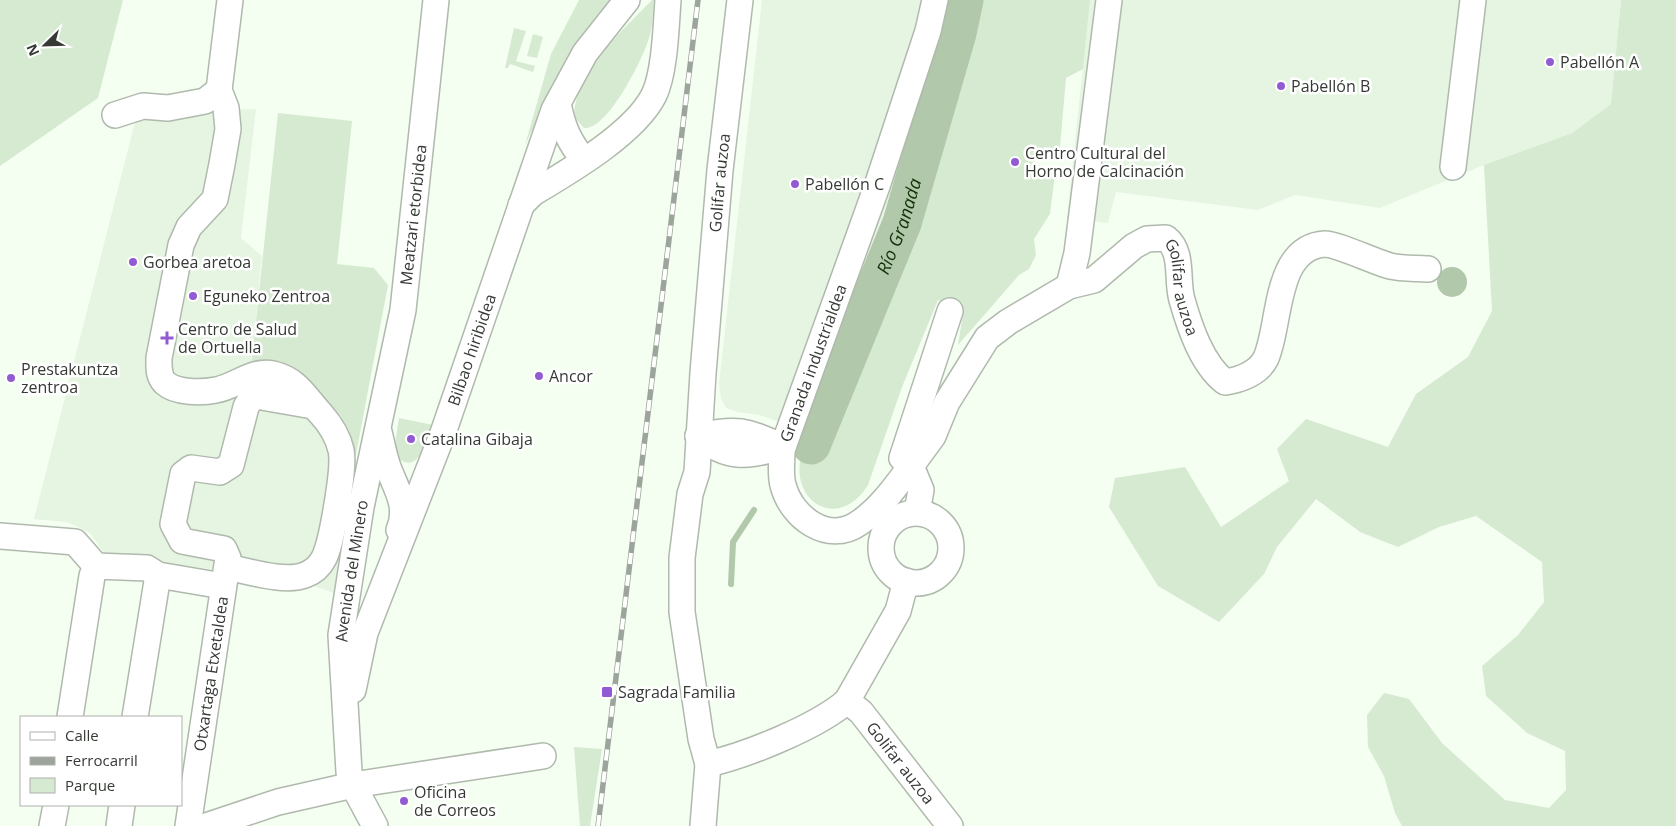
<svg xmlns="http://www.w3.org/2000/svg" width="1676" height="826" viewBox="0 0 1676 826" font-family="'Open Sans',sans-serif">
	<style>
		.built { fill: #e6f5e2 }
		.green { fill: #d5ead0 }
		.water { fill: #b1c8ab }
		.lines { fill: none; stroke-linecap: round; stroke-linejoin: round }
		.stream { stroke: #b1c8ab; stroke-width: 6 }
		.river { stroke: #b1c8ab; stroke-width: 39 }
		.minor-casing { stroke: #b0b9ad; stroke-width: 28 }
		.minor { stroke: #fff; stroke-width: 25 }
		.rail-casing { stroke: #9da49b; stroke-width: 5.5 }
		.rail { stroke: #fff; stroke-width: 4; stroke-dasharray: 11; stroke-linecap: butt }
		.poi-dot { fill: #925bd3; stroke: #fff; stroke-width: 2 }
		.labels { text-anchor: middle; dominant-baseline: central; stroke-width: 5; stroke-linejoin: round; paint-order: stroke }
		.poi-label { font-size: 16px; fill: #363a35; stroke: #fff; text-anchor: start }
		.street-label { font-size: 16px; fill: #363a35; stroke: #fff }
		.water-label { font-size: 18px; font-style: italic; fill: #113207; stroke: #fff }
	</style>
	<rect width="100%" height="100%" fill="#f4fef1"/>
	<g class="built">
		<path d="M762,0h189l-7,32 -59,183 -75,217 -51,-17 -22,-3 -11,-4 -5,-9 -2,-15z"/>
		<path d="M1090,0h531l-10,104 -39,29 -88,32 -104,43 -85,-13 -37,15 -142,-18 -8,31 -41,-5z"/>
		<path d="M256,109l-15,129 21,18 -11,111 56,19 33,28 9,17 3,22 -12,142 -50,-17 -183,-21 -17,-24 -23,-11 -33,-3 102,-401 71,-8z"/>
	</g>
	<g class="green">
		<path d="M0,0h123l-25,98 -98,68z"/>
		<path d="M579,0h32l-46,62 -40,83 26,-91z"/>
		<path d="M652,0h2c-1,13 -1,26 -5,38 -6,21 -42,93 -65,90l-10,-11c0,-44 49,-87 78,-117z"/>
		<path d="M951,0h139l-7,69 -17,9 -7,80 -25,-4 -1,15 22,5 -5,40 -16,25 2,16 -7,14 -10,6 -61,70 5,-31 -25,-14 -36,87 -34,98c-28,46 -78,19 -67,-29l84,-241 59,-183z"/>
		<path d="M1621,0h55v826h-274l-7,-13 -11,-37 -16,-29 -1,-32 17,-22 25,6 33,44 63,57 44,8 17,-18 -1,-39 -38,-18 -41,-37 -4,-30 36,-31 26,-33 -2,-40 -66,-46 -37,11 -41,20 -38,-15 -44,-33 -39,48 -13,27 -45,48 -61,-36 -49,-79 6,-29 70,-11 36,60 68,-46 -12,-32 29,-30 82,28 28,-53 52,-37 24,-46 -8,-146 88,-32 39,-29z"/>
		<path d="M514,28l12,3 -10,30 19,5 -2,6 -23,-8 -2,4h-3z"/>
		<path d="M533,34l10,3 -6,21 -10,-2z"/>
		<path d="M278,113l74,8 -15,143 37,4 14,17 -38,201 2,-33 -3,-22 -9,-17 -33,-28 -56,-18z"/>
		<path d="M399,418l34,7c-6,15 -15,52 -36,32l-2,-13z"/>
		<path d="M574,747l28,2 -12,77h-10z"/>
	</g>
	<circle class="water" cx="1452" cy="282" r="15"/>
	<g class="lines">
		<path class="stream" d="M731,584l2,-42 21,-32"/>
		<path class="river" id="s1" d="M811,445l91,-222 55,-190 7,-33"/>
		<defs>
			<g id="minor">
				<path d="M935,0l-7,31 -51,155 -95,264c0,11 -2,25 1,35 8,32 45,60 76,38 21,-14 37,-37 52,-57l-9,-8 48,-147"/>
				<path d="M558,103c4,23 11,39 26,57"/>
				<path d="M115,115l28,-9 25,2 37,-7 14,-11"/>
				<path d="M1453,167l20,-167"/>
				<path d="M521,205l12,-12c37,-22 102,-60 121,-98 11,-23 12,-69 14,-95"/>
				<path d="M1069,286l8,-33 32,-253"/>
				<path d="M379,432c3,12 5,24 9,35 8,22 21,39 11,63"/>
				<path d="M698,436c32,25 48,20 85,11"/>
				<path d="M698,436c41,-9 48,-5 85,11"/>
				<path id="s2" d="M917,512l4,-22 -10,-24 22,-30 14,-34 40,-64 21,-16 61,-36 25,-6 40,-34 13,-7 19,-1c18,14 10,42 16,62 8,28 20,64 43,82 15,-2 34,-9 41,-24 15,-34 8,-111 59,-114 12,0 50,18 65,22 12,3 26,2 38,3"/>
				<circle cx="916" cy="548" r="35"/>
				<path d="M0,536l75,6 21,24"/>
				<path d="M227,567c21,4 58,16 78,8 8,-3 15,-9 19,-17 8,-16 21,-91 17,-108 -3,-13 -11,-26 -20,-36 -16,-17 -23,-34 -48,-40 -20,-5 -38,13 -57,16 -14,3 -40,3 -51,-7 -7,-7 -6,-16 -6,-25l22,-113 8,-18 26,-28 7,-35 6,-35 -2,-21 -7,-18 11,-90"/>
				<path id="s3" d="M353,690l12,-57 78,-200 111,-323 31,-57 42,-53"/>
				<path d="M847,701l51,-90 8,-30"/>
				<path d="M70,717l22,-141 4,-10 51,2 11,7 65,11"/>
				<path d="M135,717l23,-142"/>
				<path id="s4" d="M708,764l-7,-25 -19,-127v-54l8,-64 7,-22 6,-99 17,-203 20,-170"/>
				<path d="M52,826l4,-21"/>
				<path d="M119,826l3,-21"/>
				<path id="s5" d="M188,826l40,-268 -4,-9 -42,-8 -9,-17 10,-50 8,-6 29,4 11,-7 15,-58 4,-7 6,-4 57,10"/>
				<path d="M206,826l72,-24 75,-17 190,-29"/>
				<path id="s6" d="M375,826l-22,-41 -4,-13 -8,-137 20,-128 42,-197 33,-310"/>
				<path id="s7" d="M703,826l5,-62c39,-9 109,-37 139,-63l14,11 89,114"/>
			</g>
		</defs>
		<use href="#minor" class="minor-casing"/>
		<use href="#minor" class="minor"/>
		<defs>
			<path id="rail" d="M598,826l100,-826"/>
		</defs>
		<use href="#rail" class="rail-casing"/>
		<use href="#rail" class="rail"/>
	</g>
	<g class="poi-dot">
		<circle cx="1550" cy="62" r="5"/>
		<circle cx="1281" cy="86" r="5"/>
		<circle cx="1015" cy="162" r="5"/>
		<circle cx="795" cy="184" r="5"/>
		<circle cx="133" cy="262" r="5"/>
		<circle cx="193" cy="296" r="5"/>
		<path d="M164.5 330.5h5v5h5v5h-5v5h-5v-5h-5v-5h5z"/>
		<circle cx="539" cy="376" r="5"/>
		<circle cx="11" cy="378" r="5"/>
		<circle cx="411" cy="439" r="5"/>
		<rect x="601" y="686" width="12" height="12" rx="2.5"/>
		<circle cx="404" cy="801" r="5"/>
	</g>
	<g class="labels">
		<g class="poi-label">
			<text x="1560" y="62">Pabellón A</text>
			<text x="1291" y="86">Pabellón B</text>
			<text x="1025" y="153">Centro Cultural del<tspan x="1025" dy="18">Horno de Calcinación</tspan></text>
			<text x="805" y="184">Pabellón C</text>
			<text x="143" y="262">Gorbea aretoa</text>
			<text x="203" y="296">Eguneko Zentroa</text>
			<text x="178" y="329">Centro de Salud<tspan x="178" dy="18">de Ortuella</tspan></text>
			<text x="21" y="369">Prestakuntza<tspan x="21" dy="18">zentroa</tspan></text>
			<text x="549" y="376">Ancor</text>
			<text x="421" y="439">Catalina Gibaja</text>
			<text x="618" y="692">Sagrada Familia</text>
			<text x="414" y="792">Oficina<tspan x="414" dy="18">de Correos</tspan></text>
		</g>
		<g class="street-label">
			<text stroke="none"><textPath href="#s4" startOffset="586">Golifar auzoa</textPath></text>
			<text stroke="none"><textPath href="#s6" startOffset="624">Meatzari etorbidea</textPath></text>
			<text stroke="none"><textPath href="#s2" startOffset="460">Golifar auzoa</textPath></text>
			<text stroke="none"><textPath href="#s3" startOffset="361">Bilbao hiribidea</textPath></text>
			<text transform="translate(813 363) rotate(-70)">Granada industrialdea</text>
			<text stroke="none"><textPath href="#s6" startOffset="262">Avenida del Minero</textPath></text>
			<text stroke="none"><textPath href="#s5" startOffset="154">Otxartaga Etxetaldea</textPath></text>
			<text stroke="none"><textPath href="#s7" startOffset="298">Golifar auzoa</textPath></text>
		</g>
		<g class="water-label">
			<text stroke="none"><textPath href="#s1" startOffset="236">Río Granada</textPath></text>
		</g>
	</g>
	<rect x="20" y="716" width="162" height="90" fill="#ffffff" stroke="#afb0ae"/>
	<rect x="30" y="732" width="25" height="8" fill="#ffffff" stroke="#afb0ae"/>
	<text x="65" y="741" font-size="15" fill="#363a35">Calle</text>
	<rect x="30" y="757" width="25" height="8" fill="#9da49b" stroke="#afb0ae"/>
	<text x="65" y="766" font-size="15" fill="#363a35">Ferrocarril</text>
	<rect x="30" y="778" width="25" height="15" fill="#d5ead0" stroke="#afb0ae"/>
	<text x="65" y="791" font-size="15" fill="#363a35">Parque</text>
	<g transform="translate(45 45) rotate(247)" stroke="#ffffff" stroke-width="4" paint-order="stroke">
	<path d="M0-4L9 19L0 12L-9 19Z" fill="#363a35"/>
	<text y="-8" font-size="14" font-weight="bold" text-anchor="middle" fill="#363a35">N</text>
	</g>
</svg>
